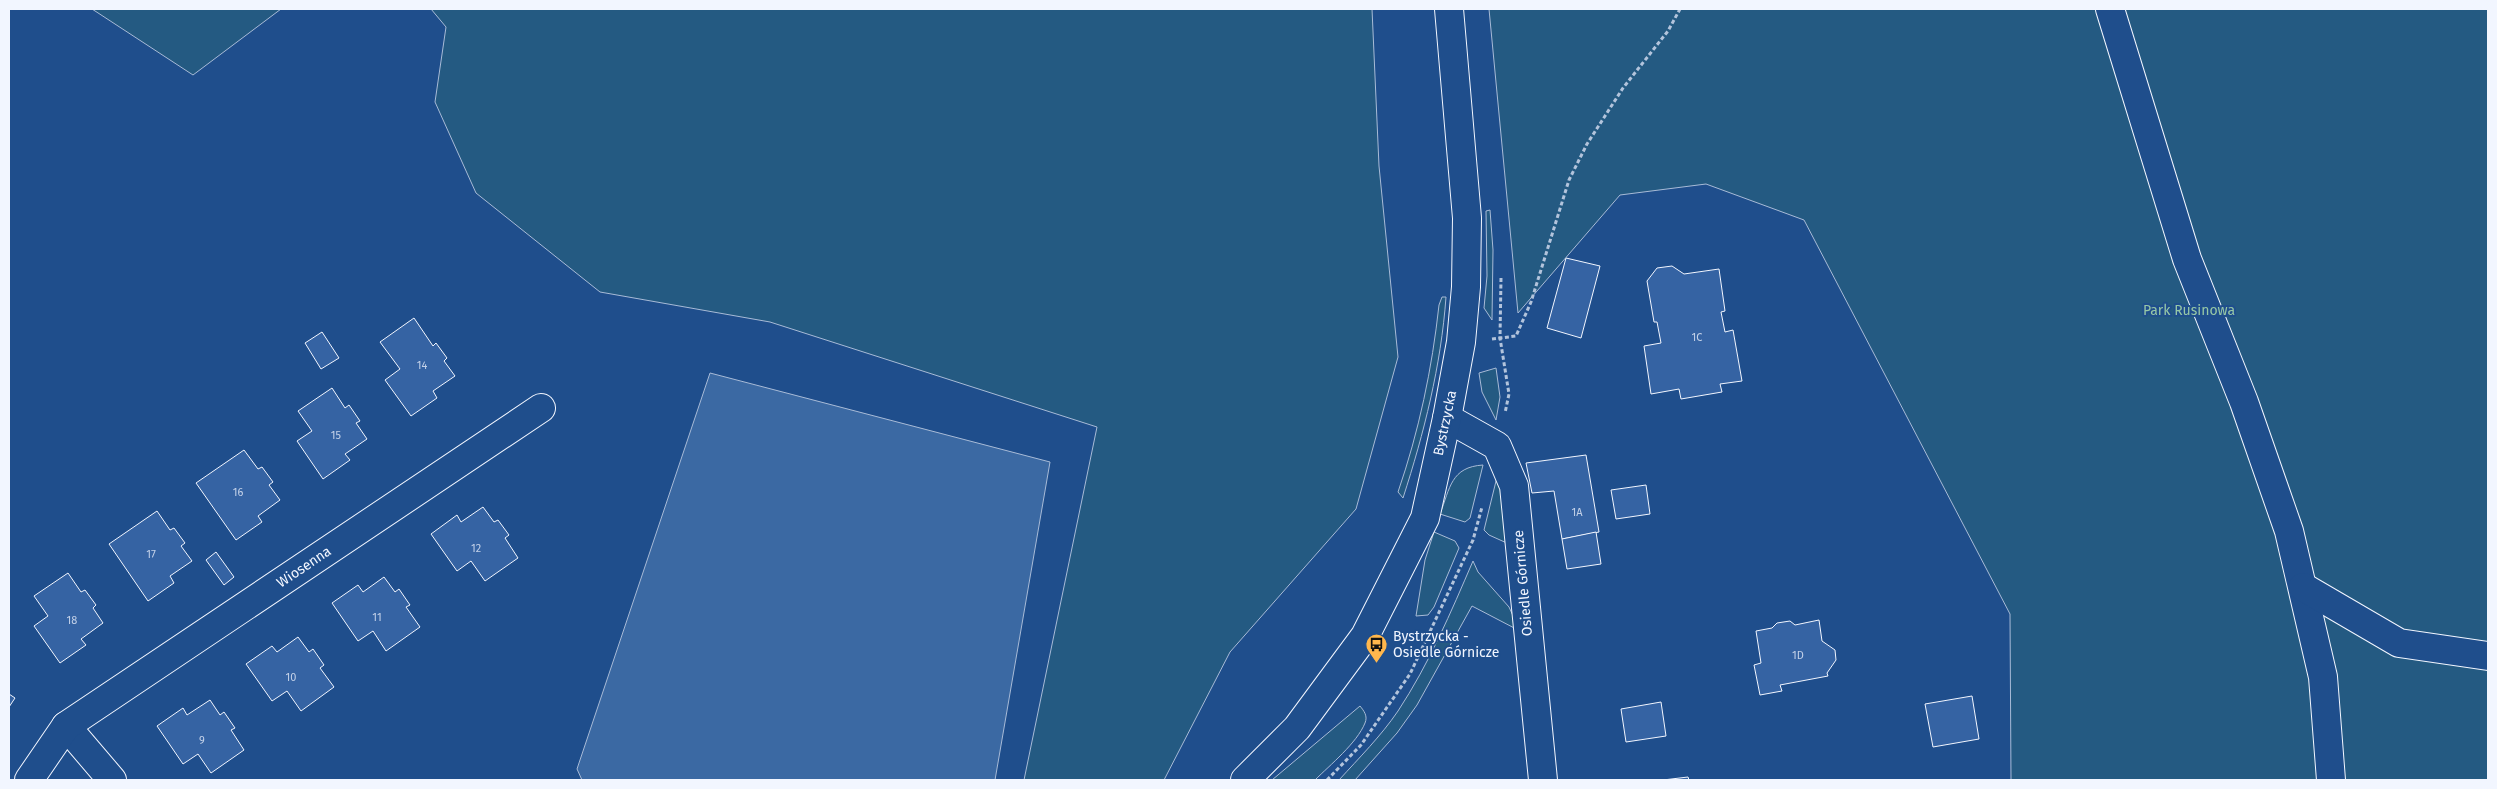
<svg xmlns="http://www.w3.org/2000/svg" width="2497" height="789" viewBox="0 0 2497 789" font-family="'Fira Sans',sans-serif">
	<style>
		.green { fill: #245a82; stroke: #a8bbd7 }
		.water { fill: #3b69a3; stroke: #a8bbd7 }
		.building { fill: #3563a3; stroke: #f2f6ff }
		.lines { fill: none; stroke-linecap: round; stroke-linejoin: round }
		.street-casing { stroke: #f2f6ff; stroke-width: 30 }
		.secondary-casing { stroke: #f2f6ff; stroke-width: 30 }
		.path { stroke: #b3c4dc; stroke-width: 3; stroke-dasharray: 4 2.5; stroke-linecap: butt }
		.street { stroke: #1f4e8c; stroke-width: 28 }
		.secondary { stroke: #1f4e8c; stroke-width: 28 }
		.labels { text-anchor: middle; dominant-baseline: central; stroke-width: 4; stroke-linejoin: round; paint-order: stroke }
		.number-label { font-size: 11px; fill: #c3d1e8 }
		.park-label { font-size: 14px; fill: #97c8a6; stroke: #1f4e8c }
		.street-label { font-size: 14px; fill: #f2f6ff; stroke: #1f4e8c }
		.poi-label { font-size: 14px; fill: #f2f6ff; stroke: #1f4e8c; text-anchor: start }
	</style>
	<rect width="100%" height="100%" fill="#1f4e8c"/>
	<g class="green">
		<path d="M92,9h189l-88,66z"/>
		<path d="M431,9h941l7,157 19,191 -42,152 -126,143 -66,128h-140l73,-353 -327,-105 -170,-30 -124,-99 -41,-91 11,-75z"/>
		<path d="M1489,9h999v771h-477l-1,-166 -206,-394 -98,-36 -86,11 -102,118z"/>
		<path d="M1490,210l3,40 -1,70 -8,-12 3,-32 -1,-65z"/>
		<path d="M1442,297h4c-5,69 -22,136 -43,201l-5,-6c21,-61 34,-123 41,-187z"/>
		<path d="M1496,368l4,29 -4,23 -14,-28 -3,-19z"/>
		<path d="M1483,465l-13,53 -5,4 -25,-8c10,-26 11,-47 43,-49z"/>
		<path d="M1497,477l3,3 9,64 -20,-9 -5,-5z"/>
		<path d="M1434,532l21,9 4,7 -25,59 -6,8 -12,1 9,-56z"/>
		<path d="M1473,561l5,11 31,35 11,24 -48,-25 -55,99 -20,28 -42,47h-16c20,-22 42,-44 59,-69 31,-47 53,-99 75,-150z"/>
		<path d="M1360,706c4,5 8,10 5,17 -8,20 -35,42 -50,57h-43z"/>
	</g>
	<path class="water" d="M710,373l340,89 -55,318h-413l-5,-11z"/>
	<g class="building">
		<path d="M1566,258l34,8 -19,72 -34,-10z"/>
		<path d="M1672,266l12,8 35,-5 6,42 -4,1 4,20 8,-2 9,51 -22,3 2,8 -41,7 -2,-10 -28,5 -7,-48 17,-3 -4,-21h-3l-7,-41 10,-13z"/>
		<path d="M414,318l19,28 3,-3 11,15 -3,3 11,15 -22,15 4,7 -26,18 -26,-36 15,-11 -20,-27z"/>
		<path d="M322,332l17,26 -18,11 -16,-26z"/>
		<path d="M332,388l13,20 4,-3 11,16 -4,2 11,16 -22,15 5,6 -27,19 -26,-38 15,-10 -14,-20z"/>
		<path d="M244,450l14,19 4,-2 11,15 -4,3 11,15 -22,16 4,6 -26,18 -40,-57z"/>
		<path d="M1586,455l13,77 -37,7 -8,-48 -22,2 -6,-30z"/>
		<path d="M1646,485l4,29 -34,5 -5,-29z"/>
		<path d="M483,507l11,15 4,-2 11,15 -4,3 13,20 -33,23 -14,-20 -14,10 -26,-37 26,-19 4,7z"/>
		<path d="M157,511l13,19 4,-2 11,15 -4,3 11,15 -22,15 4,7 -26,18 -39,-57z"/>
		<path d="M1596,532l5,32 -34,5 -5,-30z"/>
		<path d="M216,552l18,25 -10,8 -18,-25z"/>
		<path d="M68,573l13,19 4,-2 11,15 -3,3 10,15 -22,16 5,6 -26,18 -26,-37 14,-10 -14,-20z"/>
		<path d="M384,577l11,15 4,-3 11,16 -4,2 14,20 -34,24 -13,-20 -15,10 -26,-38 26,-18 5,7z"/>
		<path d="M1819,620l3,21 13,9 1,10 -9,13 1,3 -48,9 2,6 -22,4 -6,-30 7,-2 -5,-32 16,-3 5,-5 13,-2 5,4z"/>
		<path d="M298,637l11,15 4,-3 11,16 -4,3 14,19 -33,24 -14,-20 -15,10 -26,-37 26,-18 5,6z"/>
		<path d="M9,694l6,4 -6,9z"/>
		<path d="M1972,696l7,43 -46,8 -8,-43z"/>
		<path d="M210,700l10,15 4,-3 11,16 -4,2 13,20 -33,23 -13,-19 -15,10 -26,-38 26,-18 4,7z"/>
		<path d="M1661,702l5,34 -40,6 -5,-33z"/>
		<path d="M1688,777l1,3h-26z"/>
	</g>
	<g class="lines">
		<defs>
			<g id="street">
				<path d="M2110,9l77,250 57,143 45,129 34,146 8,103"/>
				<path d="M1447,418l50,28 17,40 29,294"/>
				<path d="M2303,587l96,56 89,13"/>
				<path d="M66,726l46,54"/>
				<path d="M29,780l37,-54 475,-318"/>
			</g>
			<path id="secondary" d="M1245,780l52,-52 68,-92 60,-118 22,-100 14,-76 5,-55 1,-69 -18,-209"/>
		</defs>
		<use href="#street" class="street-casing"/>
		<use href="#secondary" class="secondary-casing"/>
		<g class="path">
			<path d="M1501,278l-1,60 9,56 -4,19"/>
			<path d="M1492,339l24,-3 15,-34 38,-122 18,-36 36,-56 45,-57 12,-22"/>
			<path d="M1327,780l34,-35 49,-71 63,-134 9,-33"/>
		</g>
		<use href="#street" class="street"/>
		<use href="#secondary" class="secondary"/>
	</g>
	<defs>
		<symbol id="bus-pin" viewBox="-11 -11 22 30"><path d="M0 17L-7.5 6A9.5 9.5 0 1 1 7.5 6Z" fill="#ffb74d" stroke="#1f4e8c"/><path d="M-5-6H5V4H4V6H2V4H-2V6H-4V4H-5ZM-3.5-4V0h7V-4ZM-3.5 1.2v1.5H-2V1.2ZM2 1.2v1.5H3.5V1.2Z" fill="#111"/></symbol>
	</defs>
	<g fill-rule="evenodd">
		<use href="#bus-pin" x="1364" y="632" width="25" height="34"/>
	</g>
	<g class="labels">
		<g class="number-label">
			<text x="1697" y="337">1C</text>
			<text x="422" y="365">14</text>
			<text x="336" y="435">15</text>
			<text x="238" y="492">16</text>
			<text x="1577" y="512">1A</text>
			<text x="476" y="548">12</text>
			<text x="151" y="554">17</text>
			<text x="377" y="617">11</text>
			<text x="72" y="620">18</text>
			<text x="1798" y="655">1D</text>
			<text x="291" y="677">10</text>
			<text x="202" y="740">9</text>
		</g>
		<g class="park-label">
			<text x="2189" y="310">Park Rusinowa</text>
		</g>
		<g class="street-label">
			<text transform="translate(1445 423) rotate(-78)">Bystrzycka</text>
			<text transform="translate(304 567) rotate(-34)">Wiosenna</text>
			<text transform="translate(1523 583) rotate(-95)">Osiedle Górnicze</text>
		</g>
		<g class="poi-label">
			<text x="1393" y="636">Bystrzycka -<tspan x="1393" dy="16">Osiedle Górnicze</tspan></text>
		</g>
	</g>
	<rect width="2497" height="789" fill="none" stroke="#f2f6ff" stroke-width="20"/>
</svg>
